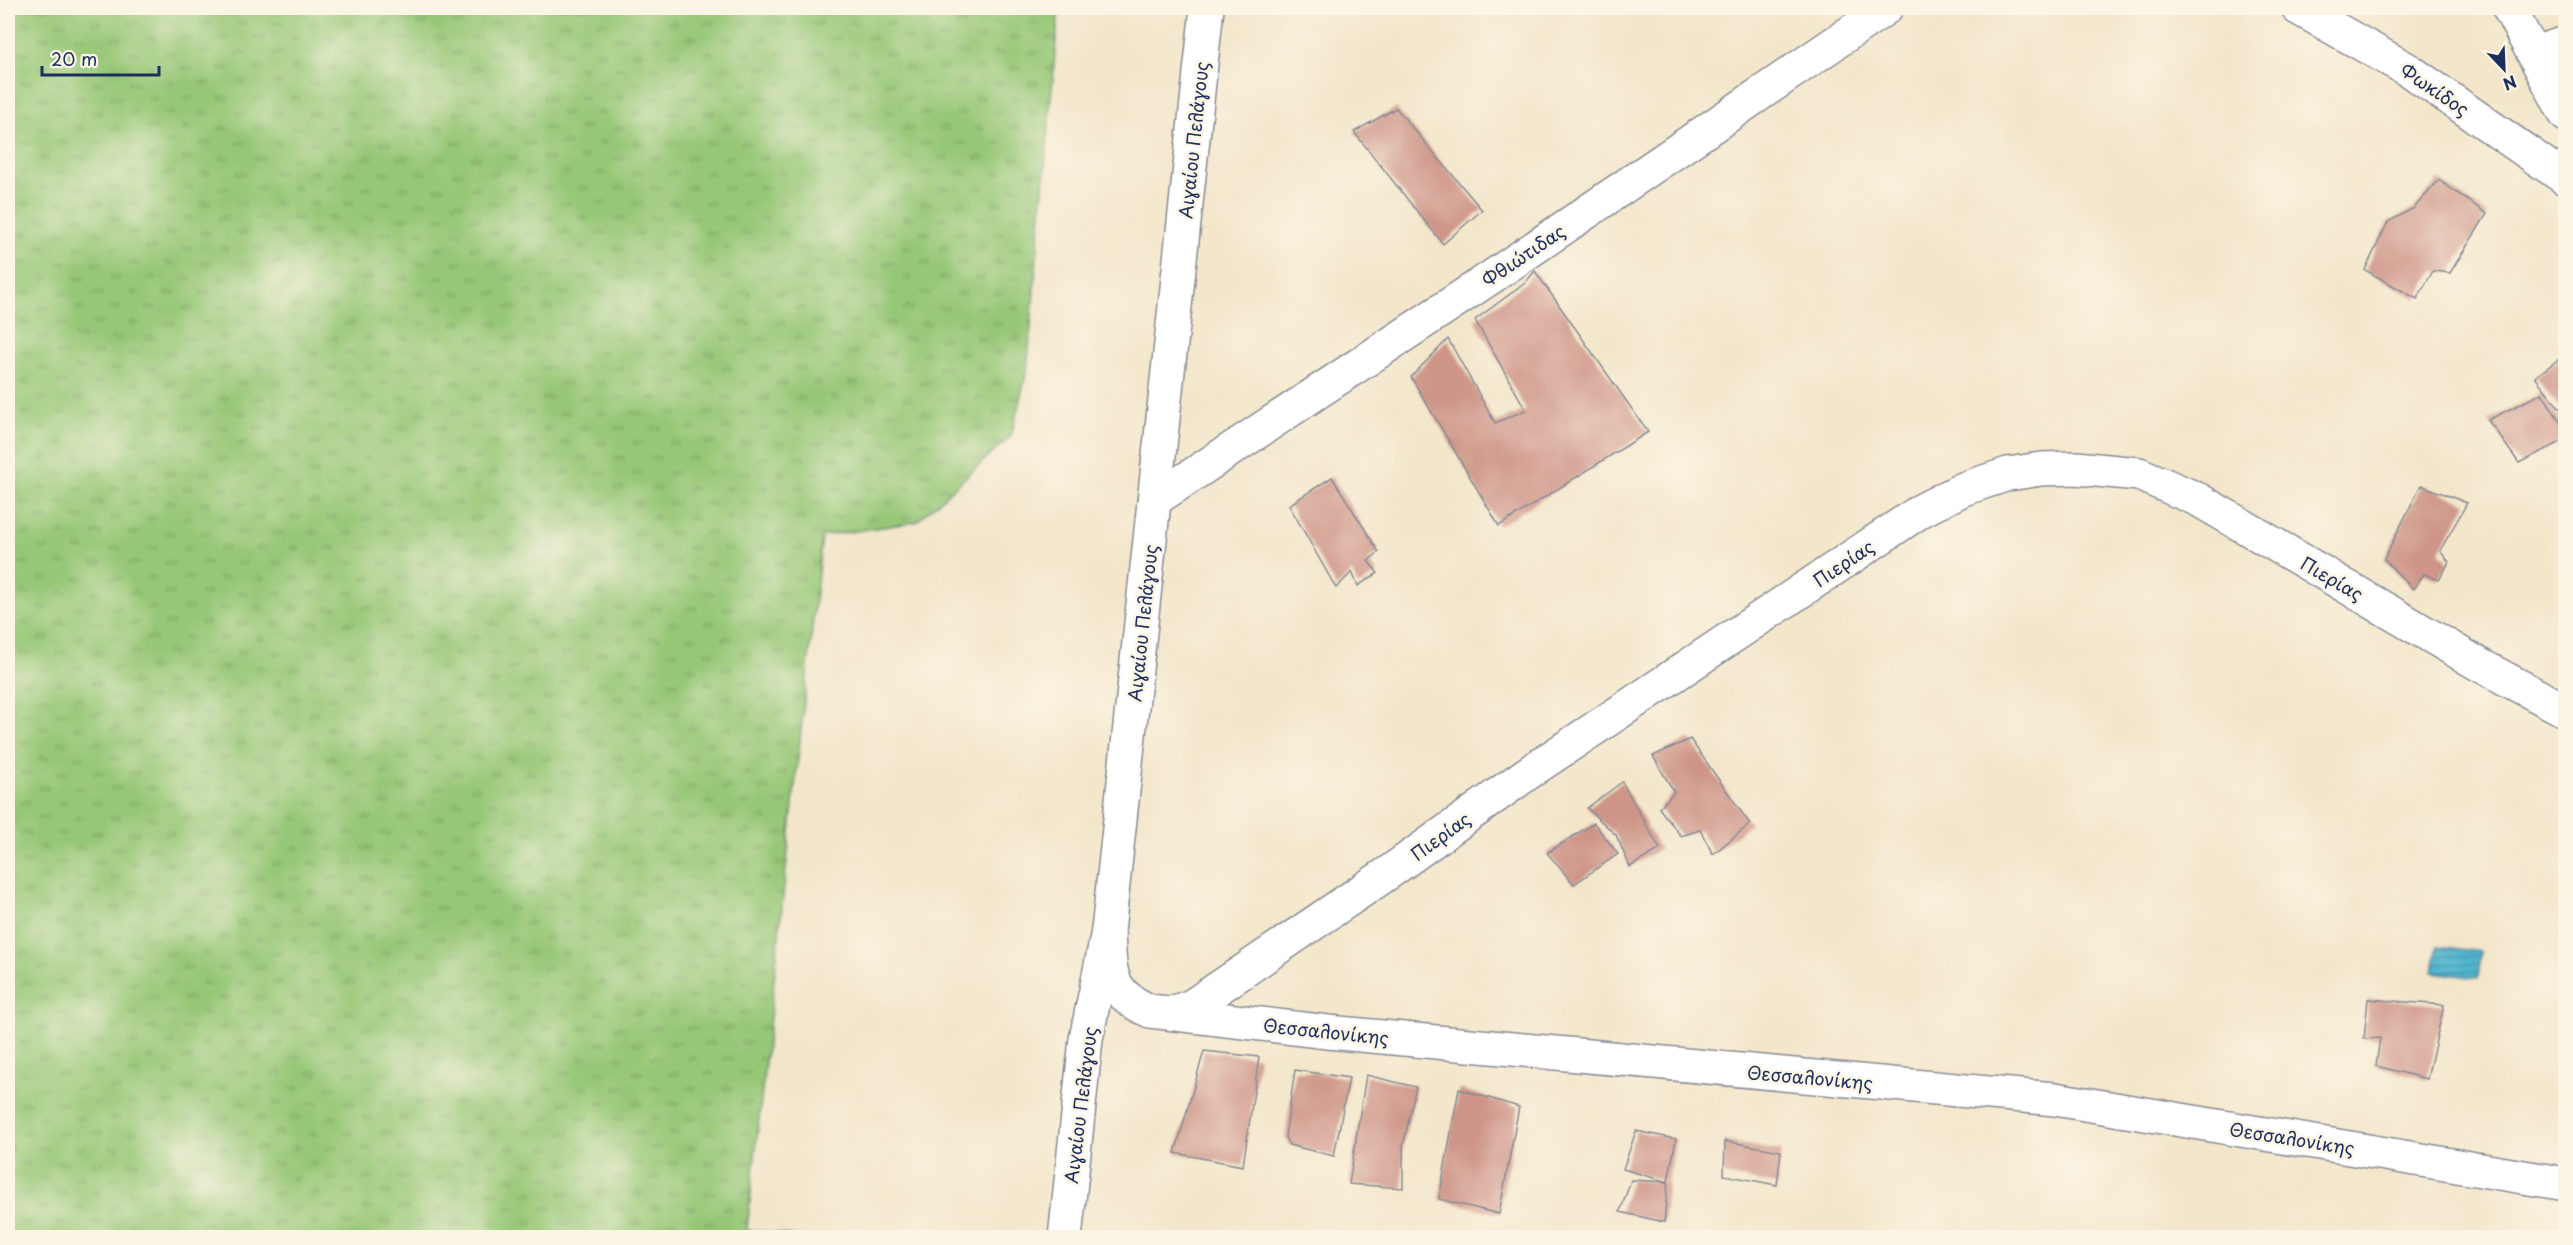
<svg xmlns="http://www.w3.org/2000/svg" width="2573" height="1245" viewBox="0 0 2573 1245" font-family="'Playpen Sans',sans-serif">
	<style>
		.grass { fill: url(#grass-tufts); stroke: #587b6a; stroke-width: 1.5 }
		.water { fill: url(#water-rules); stroke: #357296; stroke-width: 1.5 }
		.building { fill: #ce9588 }
		.lines { fill: none; stroke-linecap: round; stroke-linejoin: round }
		.minor-casing { stroke: #878a94; stroke-width: 36 }
		.minor { stroke: #fff; stroke-width: 33 }
		.labels { text-anchor: middle; dominant-baseline: central; stroke-width: 5; stroke-linejoin: round; paint-order: stroke }
		.street-label { font-size: 18px; fill: #1b2f5e; stroke: #fcf5e5 }
	</style>
	<defs>
		<pattern id="grass-tufts" width="24" height="20" patternUnits="userSpaceOnUse" patternTransform="scale(1.5)"><rect width="24" height="20" fill="#96c776"/><path d="M3 7l-1-3M5 7V3M7 7l1-3M15 17l-1-3M17 17v-4M19 17l1-3" fill="none" stroke="#7aa264"/></pattern>
		<pattern id="water-rules" width="6" height="5" patternUnits="userSpaceOnUse" patternTransform="scale(1.5)"><rect width="6" height="5" fill="#4fb5ce"/><path d="M0 2.5h6" fill="none" stroke="#4194aa"/></pattern>
	</defs>
	<rect width="100%" height="100%" fill="#fcf5e5"/>
	<filter id="ink" filterUnits="userSpaceOnUse"><feTurbulence type="fractalNoise" baseFrequency=".0167" numOctaves="2"/><feDisplacementMap in="SourceGraphic" scale="12" xChannelSelector="R" yChannelSelector="G"/><feConvolveMatrix kernelMatrix="1 2 1 2 8 2 1 2 1" color-interpolation-filters="sRGB"/></filter>
	<filter id="wash" filterUnits="userSpaceOnUse"><feTurbulence type="fractalNoise" baseFrequency=".008" numOctaves="4" result="noise"/><feDisplacementMap in="SourceGraphic" scale="24" xChannelSelector="R" yChannelSelector="G"/><feGaussianBlur stdDeviation="1.35" result="paint"/><feColorMatrix in="noise" values="0 0 0 0 0 0 0 0 0 0 0 0 0 0 0 0 0 1.4 0 .05"/><feComposite in="paint" operator="in"/></filter>
	<g filter="url(#wash)">
		<rect width="100%" height="100%" fill="#f3e6ca"/>
		<path class="grass" d="M8,8h1051l-32,363 -16,65 -95,86 -94,14 -75,694 57,7h-796z"/>
		<path class="water" d="M2437,946l44,6 -3,26 -45,-6z"/>
		<g id="blocks">
			<g class="building">
				<path d="M1396,108l86,102 -39,34 -89,-112z"/>
				<path d="M2439,180l48,34 -37,59 -17,-2 -16,28 -52,-29 23,-48 26,-14z"/>
				<path d="M1535,271l113,161 -149,94 -88,-149 37,-38 47,84 31,-13 -51,-90 50,-37z"/>
				<path d="M2566,354v62l-31,-39z"/>
				<path d="M2542,393l24,38v8l-47,24 -31,-43z"/>
				<path d="M1332,477l47,75 -11,9 10,12 -20,13 -6,-14 -16,16 -47,-83z"/>
				<path d="M2421,485l46,18 -27,48 9,11 -10,18 -15,-6 -11,15 -29,-30z"/>
				<path d="M1690,739l60,85 -37,30 -13,-24 -19,6 -22,-28 15,-16 -21,-36z"/>
				<path d="M1622,782l38,67 -30,18 -14,-32 -29,-27z"/>
				<path d="M1594,823l24,31 -44,30 -27,-31z"/>
				<path d="M2368,999l76,6 -17,74 -51,-13 4,-28 -16,1z"/>
				<path d="M1204,1051l55,6 -16,109 -68,-13z"/>
				<path d="M1295,1070l54,8 -15,78 -45,-11 -4,-8z"/>
				<path d="M1366,1075l50,12 -13,59v42l-54,-4z"/>
				<path d="M1459,1089l60,18 -20,107 -60,-15z"/>
				<path d="M1636,1131l40,8 -8,43 -45,-13z"/>
				<path d="M1725,1141l56,10 -4,34 -53,-10z"/>
				<path d="M1631,1180l37,2 -4,40 -44,-10z"/>
			</g>
		</g>
	</g>
	<g filter="url(#ink)">
		<use href="#blocks" fill-opacity="0" stroke="#878a94" stroke-width="1.5"/>
		<g class="lines">
			<defs>
				<g id="minor">
					<path d="M2298,8l112,63 156,108"/>
					<path d="M2509,8l57,107"/>
					<path d="M2534,53l32,-10"/>
					<path d="M1156,499l337,-223 393,-268"/>
					<path d="M1108,931c2,42 0,62 42,80l178,21 727,67 511,85"/>
					<path d="M1171,1013l21,-7 196,-133 143,-102 391,-261 41,-21 45,-15 33,-5 35,-1 63,6 60,26 281,165 86,46"/>
					<path d="M1065,1238l21,-199 22,-108 99,-923"/>
				</g>
			</defs>
			<use href="#minor" class="minor-casing"/>
			<use href="#minor" class="minor"/>
		</g>
	</g>
	<g class="labels">
		<g class="street-label">
			<text transform="translate(2435 89) rotate(34)">Φωκίδος</text>
			<text transform="translate(1193 140) rotate(-84)">Αιγαίου Πελάγους</text>
			<text transform="translate(1523 255) rotate(-34)">Φθιώτιδας</text>
			<text transform="translate(1843 563) rotate(-34)">Πιερίας</text>
			<text transform="translate(2332 578) rotate(30)">Πιερίας</text>
			<text transform="translate(1142 623) rotate(-84)">Αιγαίου Πελάγους</text>
			<text transform="translate(1440 836) rotate(-36)">Πιερίας</text>
			<text transform="translate(1326 1031) rotate(6)">Θεσσαλονίκης</text>
			<text transform="translate(1810 1077) rotate(5)">Θεσσαλονίκης</text>
			<text transform="translate(1080 1105) rotate(-83)">Αιγαίου Πελάγους</text>
			<text transform="translate(2292 1138) rotate(9)">Θεσσαλονίκης</text>
		</g>
	</g>
	<rect width="2573" height="1245" fill="none" stroke="#fcf5e5" stroke-width="30"/>
	<g transform="translate(2504 69) rotate(157)" stroke="#fcf5e5" stroke-width="4.5" paint-order="stroke">
	<path d="M0-4.5L10 22L0 15L-10 22Z" fill="#1b2f5e"/>
	<text y="-9" font-size="16" font-weight="bold" text-anchor="middle" fill="#1b2f5e">N</text>
	</g>
	<path d="M42 66v9h117v-9" fill="none" stroke="#1b2f5e" stroke-width="3"/>
	<text x="51" y="66" font-size="18" fill="#1b2f5e" stroke="#fcf5e5" stroke-width="4.5" paint-order="stroke">20 m</text>
</svg>
